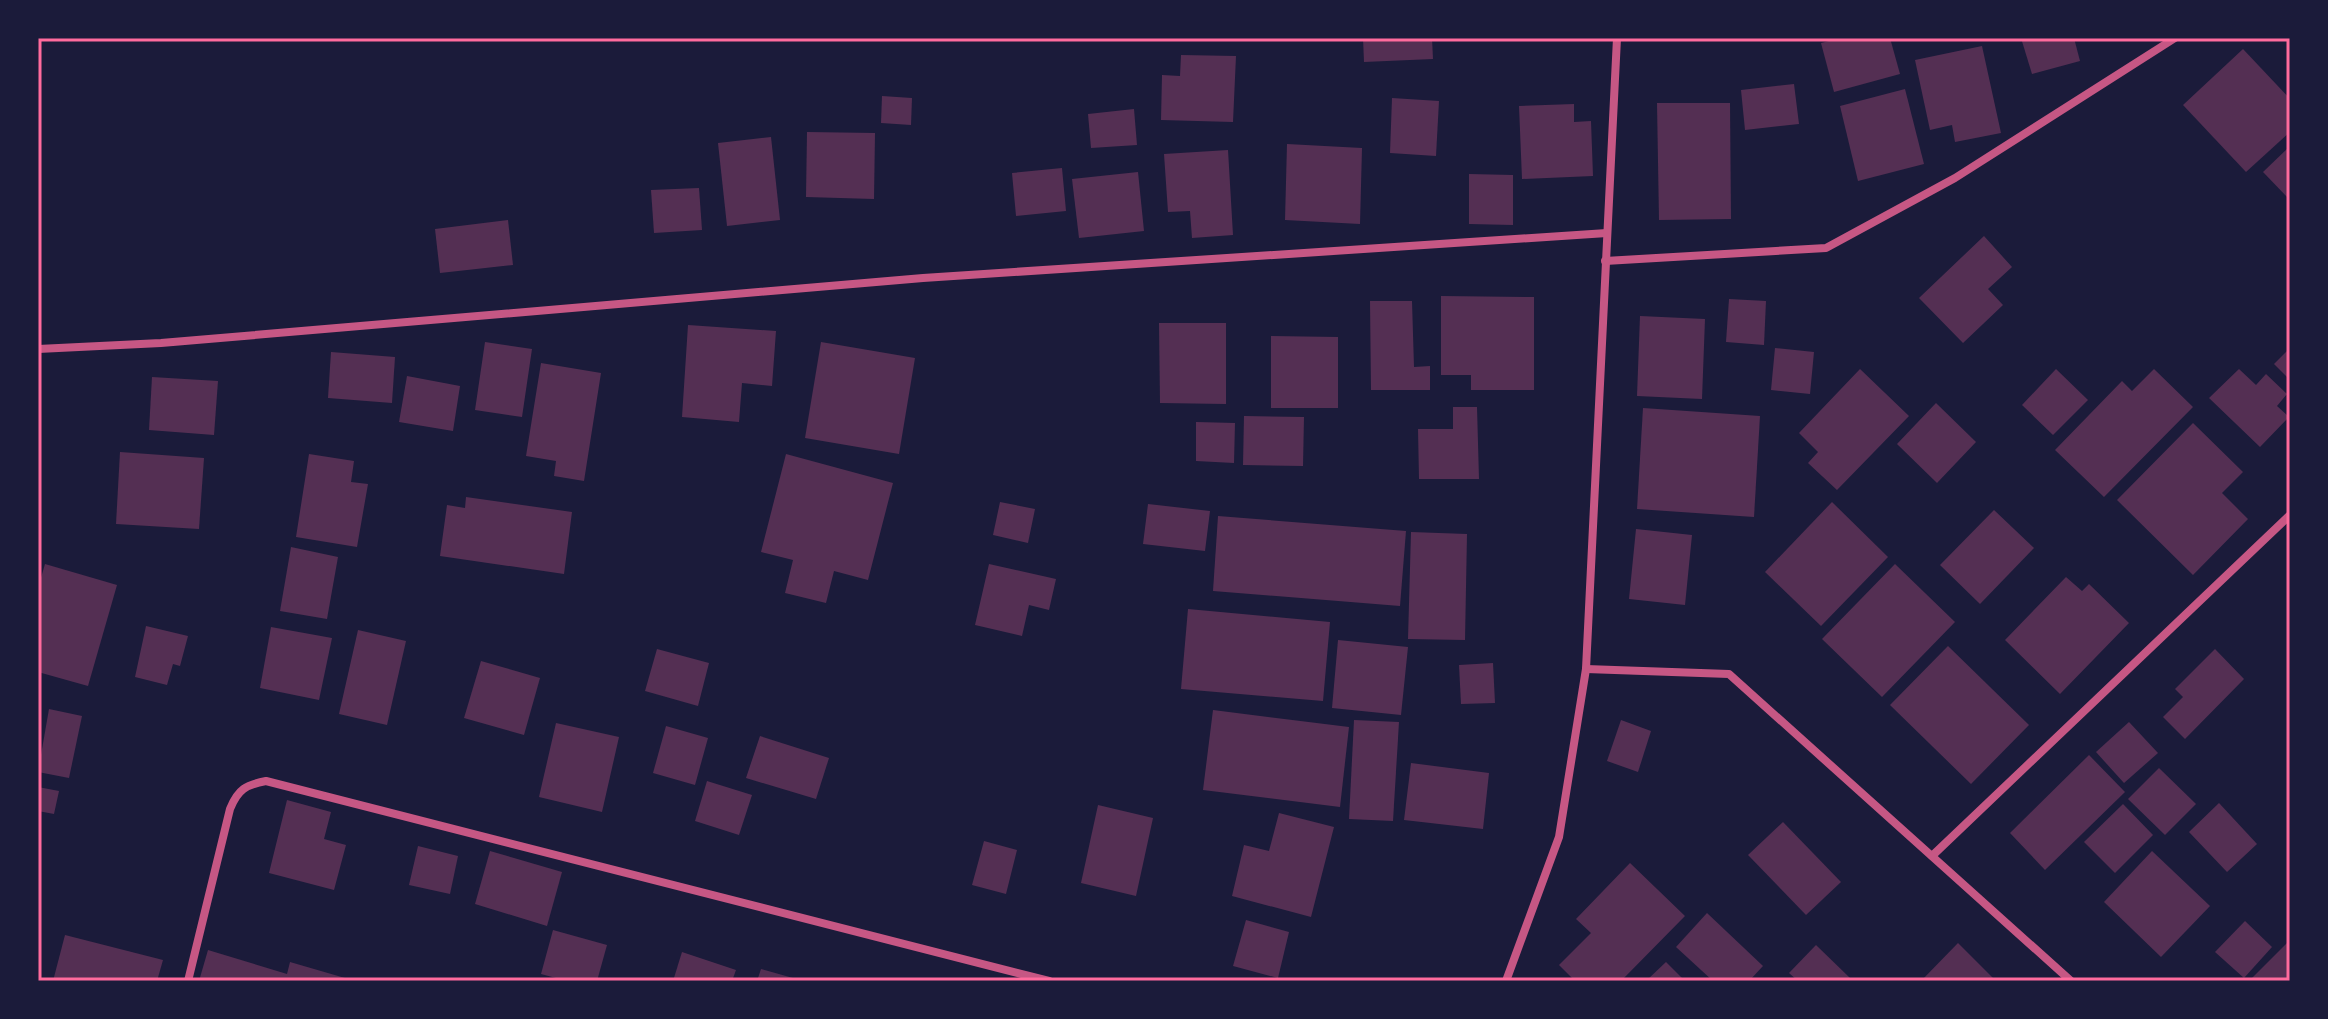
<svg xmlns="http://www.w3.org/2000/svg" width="2328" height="1019" viewBox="0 0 2328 1019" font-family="Inter,sans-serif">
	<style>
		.building { fill: #542f53 }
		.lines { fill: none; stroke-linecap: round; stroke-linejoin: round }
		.minor { stroke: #c65784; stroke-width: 8 }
		.neatline { fill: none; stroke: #ff6b9d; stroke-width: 3 }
	</style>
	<rect width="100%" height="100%" fill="#1b1b3a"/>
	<g class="building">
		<path d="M1363,38h69l1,21 -69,3z"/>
		<path d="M1841,38h49l10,36 -66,18 -13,-49z"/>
		<path d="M2021,38h53l6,23 -48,13z"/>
		<path d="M1982,46l19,87 -46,9 -3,-17 -22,5 -15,-70z"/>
		<path d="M2243,49l47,50v33l-44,40 -63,-67z"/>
		<path d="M1181,55l55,1 -3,66 -72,-2 1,-45 18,1z"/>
		<path d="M1794,84l5,40 -54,6 -4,-40z"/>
		<path d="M1905,89l19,75 -66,17 -18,-75z"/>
		<path d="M882,96l30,2 -1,27 -30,-2z"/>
		<path d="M1392,98l47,3 -3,55 -46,-3z"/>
		<path d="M1657,103h73l1,116 -72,1z"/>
		<path d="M1574,104v18l17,-1 2,55 -71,3 -3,-73z"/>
		<path d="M1134,109l3,36 -46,3 -3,-34z"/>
		<path d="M807,132l68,1 -1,66 -68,-2z"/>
		<path d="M771,137l9,83 -53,6 -9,-83z"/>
		<path d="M1287,144l75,4 -2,76 -75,-4z"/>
		<path d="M2290,146v54l-27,-28z"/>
		<path d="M1228,150l5,85 -41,3 -2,-27 -22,1 -4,-58z"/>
		<path d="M1062,168l4,43 -50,5 -4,-43z"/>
		<path d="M1138,172l6,59 -65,7 -7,-59z"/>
		<path d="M1469,174l44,1v50l-44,-1z"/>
		<path d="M699,188l3,42 -48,3 -3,-43z"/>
		<path d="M508,220l5,45 -73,8 -5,-44z"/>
		<path d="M1984,236l28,31 -24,22 15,16 -40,38 -44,-45z"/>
		<path d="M1441,296l93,1v93h-63v-15h-30z"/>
		<path d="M1729,299l37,2 -2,44 -38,-3z"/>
		<path d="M1370,301h42l2,66 16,-1v24h-59z"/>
		<path d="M1640,316l65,3 -3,80 -65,-3z"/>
		<path d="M1159,323h67v81l-66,-1z"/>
		<path d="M688,325l88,6 -4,55 -30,-3 -3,39 -57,-5z"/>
		<path d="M1271,336l67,1v71h-67z"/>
		<path d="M485,342l47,7 -10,68 -47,-7z"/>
		<path d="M821,342l94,16 -16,96 -94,-16z"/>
		<path d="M1775,348l39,4 -4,42 -39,-4z"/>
		<path d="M2290,348v32l-16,-16z"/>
		<path d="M331,352l64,5 -3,46 -64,-5z"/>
		<path d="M541,363l60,10 -17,108 -30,-5 2,-15 -30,-5z"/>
		<path d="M1860,369l49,47 -72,74 -29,-27 10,-11 -19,-19z"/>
		<path d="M2056,369l32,31 -35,35 -31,-30z"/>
		<path d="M2154,369l39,38 -89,90 -49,-47 67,-69 10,10z"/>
		<path d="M2239,369l17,16 10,-11 21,20 -10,12 12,11 -29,30 -51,-49z"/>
		<path d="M407,376l53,10 -7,45 -54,-9z"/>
		<path d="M152,377l66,4 -4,54 -65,-5z"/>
		<path d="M1936,403l40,39 -39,41 -40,-39z"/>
		<path d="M1453,407h24l2,72h-60l-1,-50h35z"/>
		<path d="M1643,408l117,8 -6,101 -117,-8z"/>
		<path d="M1244,416l60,1 -1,49 -60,-1z"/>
		<path d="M1196,422l39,1 -1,40 -38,-2z"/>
		<path d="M2193,423l50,49 -21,21 26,26 -55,56 -76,-75z"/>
		<path d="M120,452l84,6 -5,71 -83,-5z"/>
		<path d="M309,454l45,7 -3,21 17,2 -11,63 -61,-10z"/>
		<path d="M786,454l107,29 -25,97 -34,-9 -8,32 -41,-10 8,-33 -32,-8z"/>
		<path d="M466,497l106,15 -8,62 -124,-18 7,-51 18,3z"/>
		<path d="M1000,502l35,7 -7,34 -35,-8z"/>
		<path d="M1832,502l56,55 -67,69 -56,-54z"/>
		<path d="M1148,504l62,7 -5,40 -62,-7z"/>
		<path d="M1994,510l40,38 -54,56 -40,-39z"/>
		<path d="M1218,516l188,15 -6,75 -187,-15z"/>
		<path d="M1636,529l56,6 -7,70 -56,-6z"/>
		<path d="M1411,532l56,2 -2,106 -57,-1z"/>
		<path d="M291,547l47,10 -11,62 -47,-8z"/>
		<path d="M45,564l72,21 -29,101 -50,-14v-84z"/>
		<path d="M989,564l67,15 -7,31 -20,-5 -7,31 -47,-11z"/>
		<path d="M1895,564l60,58 -73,75 -60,-58z"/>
		<path d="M2066,577l16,14 7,-7 40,39 -69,71 -55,-54z"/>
		<path d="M1188,609l142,13 -7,79 -142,-12z"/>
		<path d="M146,626l42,10 -8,30 -7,-2 -6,21 -32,-8z"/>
		<path d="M271,627l61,11 -13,62 -59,-12z"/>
		<path d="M358,630l48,11 -19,84 -48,-11z"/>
		<path d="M1338,640l70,7 -7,68 -69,-7z"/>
		<path d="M1948,646l81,79 -58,59 -81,-79z"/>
		<path d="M657,649l52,14 -11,43 -53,-15z"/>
		<path d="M2215,649l29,30 -59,60 -22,-22 20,-20 -8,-8z"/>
		<path d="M481,661l59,17 -16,57 -60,-17z"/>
		<path d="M1493,663l2,40 -34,1 -2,-39z"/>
		<path d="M49,709l33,7 -13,62 -31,-6z"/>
		<path d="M1213,710l136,17 -9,80 -137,-17z"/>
		<path d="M1354,720l45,2 -6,99 -44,-2z"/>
		<path d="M1621,720l30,11 -13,41 -31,-11z"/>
		<path d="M2129,722l29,31 -34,30 -28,-31z"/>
		<path d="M556,723l63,14 -17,75 -63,-15z"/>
		<path d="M666,726l42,12 -13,47 -42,-12z"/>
		<path d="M760,736l69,22 -13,41 -70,-21z"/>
		<path d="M2089,755l36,37 -80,78 -35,-37z"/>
		<path d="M1411,763l78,10 -6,56 -79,-9z"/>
		<path d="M2159,768l37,36 -31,31 -37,-36z"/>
		<path d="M707,781l45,14 -13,40 -44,-14z"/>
		<path d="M38,787l21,4 -5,23 -16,-3z"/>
		<path d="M287,800l44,12 -7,27 22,6 -12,45 -65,-17z"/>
		<path d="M2219,803l38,41 -30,28 -38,-40z"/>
		<path d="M2123,804l30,31 -38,38 -31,-31z"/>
		<path d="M1098,805l55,13 -17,78 -55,-13z"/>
		<path d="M1279,813l55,14 -23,90 -79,-21 12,-51 25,6z"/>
		<path d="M1783,822l58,60 -35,33 -58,-60z"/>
		<path d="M984,841l33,9 -11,44 -34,-9z"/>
		<path d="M418,846l40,10 -8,38 -41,-9z"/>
		<path d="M490,851l72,21 -15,54 -72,-22z"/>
		<path d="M2152,851l58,55 -49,51 -57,-55z"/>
		<path d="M1630,863l55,53 -64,65h-46l-16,-16 32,-32 -15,-14z"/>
		<path d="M1707,913l56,53 -14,15h-36l-37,-34z"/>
		<path d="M1246,920l43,12 -11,46 -45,-12z"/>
		<path d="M2245,921l27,26 -28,31 -29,-26z"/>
		<path d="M553,930l54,15 -10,36h-30l-26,-7z"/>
		<path d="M65,935l98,25 -6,21h-104z"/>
		<path d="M2290,940v41h-41z"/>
		<path d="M1958,943l38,38h-75z"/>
		<path d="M1816,945l34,33 -3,3h-49l-9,-8z"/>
		<path d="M208,950l79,24 3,-12 55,16v3h-146z"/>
		<path d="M682,952l54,18 -4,11h-59z"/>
		<path d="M1666,962l19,19h-39z"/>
		<path d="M761,969l39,11v1h-43z"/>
	</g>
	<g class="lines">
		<g class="minor">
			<path d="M1605,261l221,-13 129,-70 220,-140"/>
			<path d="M38,349l123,-6 762,-65 684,-45"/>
			<path d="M1586,669l143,5 342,307"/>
			<path d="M1932,856l358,-341"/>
			<path d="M188,981l42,-172c8,-20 16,-24 36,-28l783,200"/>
			<path d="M1506,981l53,-144 27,-168 31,-631"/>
		</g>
	</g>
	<rect width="2328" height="1019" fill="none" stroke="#1b1b3a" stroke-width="80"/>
	<rect x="40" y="40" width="2248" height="939" class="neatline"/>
</svg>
